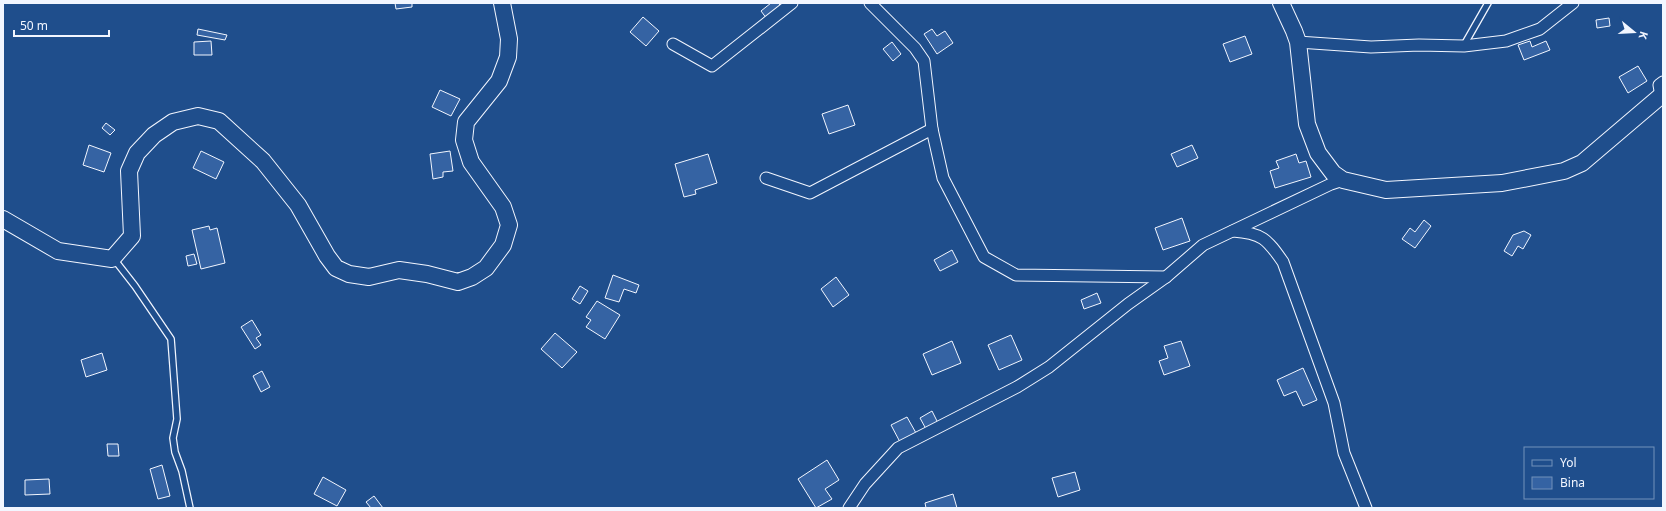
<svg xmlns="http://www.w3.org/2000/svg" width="1666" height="511" viewBox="0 0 1666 511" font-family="'Noto Sans',sans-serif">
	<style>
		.building { fill: #3563a3; stroke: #f2f6ff }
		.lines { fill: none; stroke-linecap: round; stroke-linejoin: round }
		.lane-casing { stroke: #f2f6ff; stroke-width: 8 }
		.street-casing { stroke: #f2f6ff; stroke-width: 13 }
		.secondary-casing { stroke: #f2f6ff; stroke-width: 18 }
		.lane { stroke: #1f4e8c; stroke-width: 5.5 }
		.street { stroke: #1f4e8c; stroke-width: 11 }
		.secondary { stroke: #1f4e8c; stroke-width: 16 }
	</style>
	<rect width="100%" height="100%" fill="#1f4e8c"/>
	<g class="building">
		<path d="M395,3h17v4l-16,2z"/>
		<path d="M771,3h7l4,4 -15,12 -6,-8z"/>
		<path d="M643,17l16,14 -13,15 -16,-14z"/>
		<path d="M1609,18l1,8 -13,2 -1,-8z"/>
		<path d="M198,29l29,6 -2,5 -28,-5z"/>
		<path d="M932,29l5,7 8,-5 8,12 -16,11 -13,-20z"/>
		<path d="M1245,36l7,18 -22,8 -7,-18z"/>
		<path d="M211,41l1,14h-18v-13z"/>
		<path d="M1530,41l2,6 14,-6 4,9 -26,10 -6,-15z"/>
		<path d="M892,42l9,12 -8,7 -10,-12z"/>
		<path d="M1638,66l9,15 -19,12 -9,-16z"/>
		<path d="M440,90l20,9 -9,17 -19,-9z"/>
		<path d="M848,105l7,20 -26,9 -7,-20z"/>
		<path d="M106,123l9,7 -5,5 -8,-7z"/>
		<path d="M89,145l22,8 -7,19 -21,-7z"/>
		<path d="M1192,145l6,13 -21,9 -6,-13z"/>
		<path d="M201,151l23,11 -8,17 -23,-11z"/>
		<path d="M450,151l3,20 -10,1v5l-10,2 -3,-25z"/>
		<path d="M708,154l9,29 -22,7 1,4 -12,3 -9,-33z"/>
		<path d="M1296,154l3,9 7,-2 5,16 -36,11 -5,-17 9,-3 -3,-7z"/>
		<path d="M1182,218l8,23 -27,9 -8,-22z"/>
		<path d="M1424,220l7,6 -16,22 -13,-9 8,-11 5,4z"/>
		<path d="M209,226l1,4 7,-2 8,35 -24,6 -9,-39z"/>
		<path d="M1524,231l7,4 -8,14 -5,-3 -6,10 -8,-5 9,-16z"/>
		<path d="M952,250l6,12 -18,9 -6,-11z"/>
		<path d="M194,254l3,10 -9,2 -2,-10z"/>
		<path d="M613,275l26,10 -3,8 -12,-4 -5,13 -14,-4z"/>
		<path d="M836,277l13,18 -16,12 -12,-18z"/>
		<path d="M580,286l8,5 -8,13 -8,-5z"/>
		<path d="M1097,293l4,10 -17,6 -3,-9z"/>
		<path d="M597,301l23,14 -15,24 -19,-12 5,-7 -5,-3z"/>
		<path d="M252,320l9,15 -5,3 5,7 -6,4 -14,-22z"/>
		<path d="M555,333l22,19 -15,16 -21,-19z"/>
		<path d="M1011,335l11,25 -23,10 -11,-25z"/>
		<path d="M952,341l9,22 -29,12 -9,-21z"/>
		<path d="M1181,341l9,25 -26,9 -5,-14 9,-3 -4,-12z"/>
		<path d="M102,353l5,17 -21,7 -5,-17z"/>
		<path d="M1303,368l14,32 -14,6 -7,-15 -12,5 -7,-16z"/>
		<path d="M262,371l8,16 -9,5 -8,-16z"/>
		<path d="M932,411l6,12 -12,6 -6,-11z"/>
		<path d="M907,417l9,16 -16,9 -9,-17z"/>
		<path d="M107,444h11l1,12h-11z"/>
		<path d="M827,460l12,20 -14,9 7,10 -16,9 -18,-29z"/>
		<path d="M162,465l8,31 -12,3 -8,-30z"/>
		<path d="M1075,472l5,18 -22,7 -6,-19z"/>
		<path d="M323,477l23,13 -9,16 -23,-12z"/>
		<path d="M49,479l1,15 -25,1v-15z"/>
		<path d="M953,494l4,14h-31l-1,-5z"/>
		<path d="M374,496l9,12h-12l-5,-6z"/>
	</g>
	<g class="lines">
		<defs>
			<g id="lane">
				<path d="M1464,45l24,-42"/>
				<path d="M114,259l21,27 36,53 6,80 -4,19 2,14 7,19 8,37"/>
			</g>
			<g id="street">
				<path d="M870,3l45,45 9,13 8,68 11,49 41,79 32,18 150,2"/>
				<path d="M1298,42l73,5 48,-2 45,1 42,-5 34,-12 33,-26"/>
				<path d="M673,44l39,22 80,-63"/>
				<path d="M1661,96l-2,-11 4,-3"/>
				<path d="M766,178l44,15 122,-64"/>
				<path d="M1233,231c29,2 34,8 50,31l51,141 10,50 22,55"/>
				<path d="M849,508l16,-24 33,-36 119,-61 32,-20 79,-63 38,-27 37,-32 128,-61 12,-4"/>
			</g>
			<g id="secondary">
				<path d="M1281,3l13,28 4,11 9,82 11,29 15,20 10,7 43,10 116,-7 62,-12 18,-8 81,-69"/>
				<path d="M3,219l55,32 54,8 20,-23 -3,-65 8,-18 17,-18 19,-13 25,-6 21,5 44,40 35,44 29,51 9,12 13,6 20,3 30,-7 28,4 31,8 14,-5 14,-9 17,-23 6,-20 -6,-18 -32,-45 -7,-22 2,-18 33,-41 9,-24 1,-18 -7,-36"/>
			</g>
		</defs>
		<use href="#lane" class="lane-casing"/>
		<use href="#street" class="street-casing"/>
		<use href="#secondary" class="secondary-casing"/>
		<use href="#lane" class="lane"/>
		<use href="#street" class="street"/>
		<use href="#secondary" class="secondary"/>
	</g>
	<rect width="1666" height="511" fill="none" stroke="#f2f6ff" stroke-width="8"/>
	<rect x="1524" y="447" width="130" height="52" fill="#1f4e8c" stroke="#7391ba"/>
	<rect x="1532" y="460" width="20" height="6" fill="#1f4e8c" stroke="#7391ba"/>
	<text x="1560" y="467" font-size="12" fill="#f2f6ff">Yol</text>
	<rect x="1532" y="477" width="20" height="12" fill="#3563a3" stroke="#7391ba"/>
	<text x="1560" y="487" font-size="12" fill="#f2f6ff">Bina</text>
	<g transform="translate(1634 32) rotate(108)" stroke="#1f4e8c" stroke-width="3" paint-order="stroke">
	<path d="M0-3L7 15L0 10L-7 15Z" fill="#f2f6ff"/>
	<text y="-6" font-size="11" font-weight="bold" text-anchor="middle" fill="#f2f6ff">K</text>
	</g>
	<path d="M14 30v6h95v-6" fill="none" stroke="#f2f6ff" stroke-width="2"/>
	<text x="20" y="30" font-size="12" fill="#f2f6ff" stroke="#1f4e8c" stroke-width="3" paint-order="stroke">50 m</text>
</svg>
